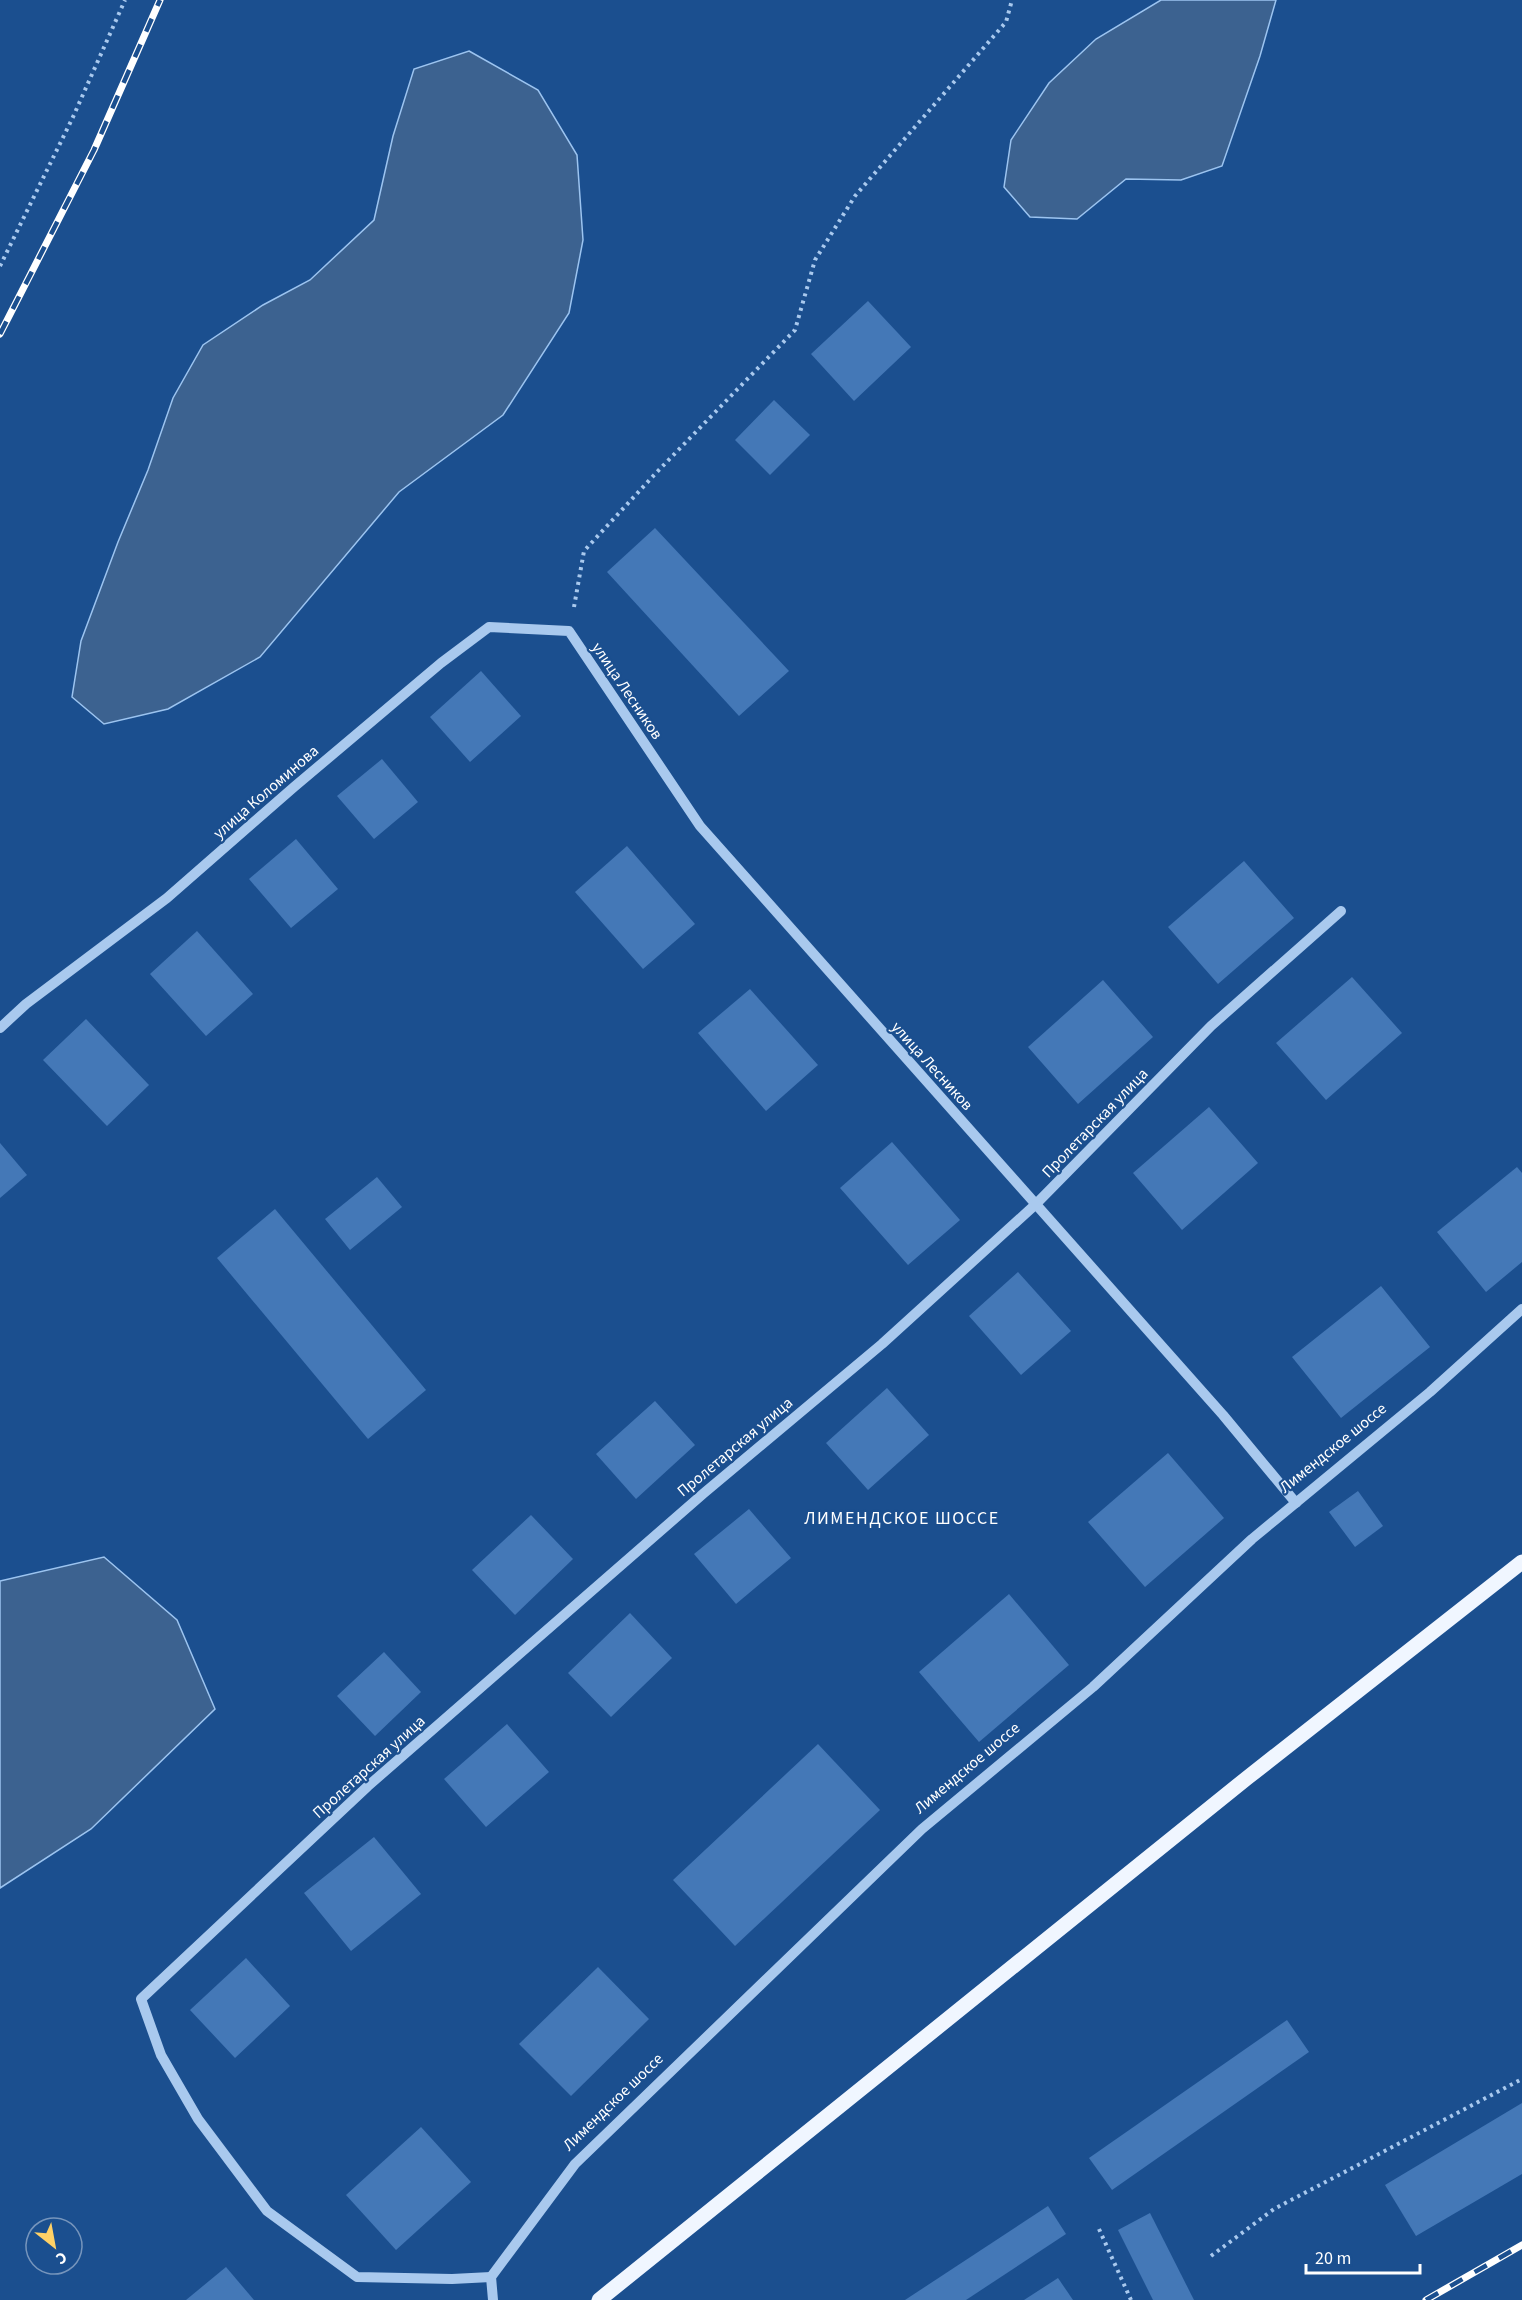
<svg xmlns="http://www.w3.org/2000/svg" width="1522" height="2300" viewBox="0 0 1522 2300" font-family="'Source Sans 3',sans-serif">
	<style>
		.water { fill: #3c6290; stroke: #9cc4f0; stroke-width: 1.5 }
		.building { fill: #4478b7 }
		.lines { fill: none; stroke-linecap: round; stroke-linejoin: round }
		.path { stroke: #a9c9ee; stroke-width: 4; stroke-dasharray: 3 4.5; stroke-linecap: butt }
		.minor { stroke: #a9c9ee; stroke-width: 10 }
		.major { stroke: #f0f6ff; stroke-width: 15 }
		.rail-casing { stroke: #fff; stroke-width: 7 }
		.rail { stroke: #1b4f8f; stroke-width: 4.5; stroke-dasharray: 14; stroke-linecap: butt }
		.labels { text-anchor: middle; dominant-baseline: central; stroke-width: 4.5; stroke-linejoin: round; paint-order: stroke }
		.street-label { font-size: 16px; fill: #fff; stroke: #1b4f8f }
		.neighbourhood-label { font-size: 18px; letter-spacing: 1.5px; fill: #fff; stroke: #1b4f8f }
	</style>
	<rect width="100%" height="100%" fill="#1b4f8f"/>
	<g class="water">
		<path d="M1161,0h115l-16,56 -38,110 -41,14 -55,-1 -49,40 -47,-2 -26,-30 7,-47 38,-57 47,-44z"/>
		<path d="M469,51l69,39 39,65 6,85 -14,73 -66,102 -104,77 -139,165 -92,52 -64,15 -32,-27 9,-56 37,-99 30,-72 25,-72 30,-53 60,-40 47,-25 64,-60 19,-84 21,-67z"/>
		<path d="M104,1557l73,63 38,89 -124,120 -91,59v-307z"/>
	</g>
	<g class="building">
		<path d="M868,301l43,46 -57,54 -43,-47z"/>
		<path d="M774,400l36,35 -40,40 -35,-35z"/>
		<path d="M655,528l134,143 -50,45 -132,-144z"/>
		<path d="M481,671l40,45 -51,46 -40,-45z"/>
		<path d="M382,759l36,43 -44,37 -37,-43z"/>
		<path d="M296,839l42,50 -47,39 -42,-49z"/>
		<path d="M627,846l68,78 -52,45 -68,-77z"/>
		<path d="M1244,861l50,57 -76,66 -50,-57z"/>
		<path d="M197,931l56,63 -47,42 -56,-62z"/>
		<path d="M1352,977l50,56 -76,67 -50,-57z"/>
		<path d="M1103,980l50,57 -75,67 -50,-57z"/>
		<path d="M750,989l68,76 -52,46 -68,-78z"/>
		<path d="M86,1019l63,66 -42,41 -64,-66z"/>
		<path d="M1209,1107l49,56 -76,67 -49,-57z"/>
		<path d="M892,1142l68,78 -52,45 -68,-77z"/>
		<path d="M0,1143l27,32 -27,23z"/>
		<path d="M1517,1167l5,6v89l-36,30 -49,-60z"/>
		<path d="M377,1177l25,30 -52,43 -25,-31z"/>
		<path d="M275,1209l151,181 -58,49 -151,-181z"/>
		<path d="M1018,1272l53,59 -50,44 -52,-59z"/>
		<path d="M1381,1286l49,61 -89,71 -49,-61z"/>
		<path d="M887,1388l42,47 -61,55 -42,-47z"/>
		<path d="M655,1401l40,44 -59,54 -40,-45z"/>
		<path d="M1168,1453l56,65 -79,69 -57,-65z"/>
		<path d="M1358,1491l25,35 -28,21 -26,-35z"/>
		<path d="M749,1509l42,49 -55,46 -42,-50z"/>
		<path d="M531,1515l42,44 -58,56 -43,-45z"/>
		<path d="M1009,1594l60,71 -90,77 -60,-70z"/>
		<path d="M630,1613l42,45 -61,59 -43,-44z"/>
		<path d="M384,1652l37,40 -46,44 -38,-40z"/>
		<path d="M507,1724l42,48 -63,55 -42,-48z"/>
		<path d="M818,1744l62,66 -145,136 -62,-66z"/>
		<path d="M374,1837l47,57 -70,57 -47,-58z"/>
		<path d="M246,1958l44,48 -55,52 -45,-48z"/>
		<path d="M598,1967l51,52 -78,77 -52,-52z"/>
		<path d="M1287,2020l22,32 -197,138 -23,-32z"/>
		<path d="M1522,2103v71l-106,62 -31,-51z"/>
		<path d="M421,2127l50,55 -75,68 -50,-55z"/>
		<path d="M1048,2206l18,28 -100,66h-61z"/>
		<path d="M1150,2213l44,87h-41l-35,-70z"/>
		<path d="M226,2267l28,33h-68z"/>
		<path d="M1058,2278l15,22h-49z"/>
	</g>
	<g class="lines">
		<g class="path">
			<path d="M0,266l73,-149 52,-117"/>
			<path d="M574,607l10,-56 71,-77 140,-144 20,-70 40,-64 151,-174 6,-22"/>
			<path d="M1099,2229l32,71"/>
			<path d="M1211,2256l63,-47 248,-130"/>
		</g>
		<g class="minor">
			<path d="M0,1028l26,-24 141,-106 127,-111 147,-124 48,-36 80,4 131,195 523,589 73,88"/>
			<path d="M491,2277l-39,2 -95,-2 -90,-66 -69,-92 -37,-64 -20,-56 227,-213 336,-293 178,-149 154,-140 175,-178 130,-115"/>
			<path d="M493,2300l-2,-23 84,-113 347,-335 171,-142 159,-148 178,-147 92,-83"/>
		</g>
		<path class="major" d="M599,2300l648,-522 275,-216"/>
		<defs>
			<g id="rail">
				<path d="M0,334l94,-184 66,-150"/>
				<path d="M1426,2300l96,-55"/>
			</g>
		</defs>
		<use href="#rail" class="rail-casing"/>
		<use href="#rail" class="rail"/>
	</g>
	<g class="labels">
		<g class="street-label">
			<text transform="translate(627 691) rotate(56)">улица Лесников</text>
			<text transform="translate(266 792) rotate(-41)">улица Коломинова</text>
			<text transform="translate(932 1066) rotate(48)">улица Лесников</text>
			<text transform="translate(1095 1123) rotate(-46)">Пролетарская улица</text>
			<text transform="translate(735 1447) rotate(-40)">Пролетарская улица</text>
			<text transform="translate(1333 1448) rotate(-39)">Лимендское шоссе</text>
			<text transform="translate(369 1767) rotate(-42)">Пролетарская улица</text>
			<text transform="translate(967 1768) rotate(-40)">Лимендское шоссе</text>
			<text transform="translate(613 2102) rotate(-44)">Лимендское шоссе</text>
		</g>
		<g class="neighbourhood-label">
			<text x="902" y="1518">ЛИМЕНДСКОЕ ШОССЕ</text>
		</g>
	</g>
	<g transform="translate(54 2246) rotate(149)"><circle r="28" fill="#1b4f8f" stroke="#7695bc" stroke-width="1.5"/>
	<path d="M0-4.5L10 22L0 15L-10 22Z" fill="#ffd166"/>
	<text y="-9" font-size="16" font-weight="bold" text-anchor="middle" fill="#ffffff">С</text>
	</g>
	<path d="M1306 2264v9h114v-9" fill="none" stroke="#ffffff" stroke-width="3"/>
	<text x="1315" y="2264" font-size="18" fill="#ffffff" stroke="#1b4f8f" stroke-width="4.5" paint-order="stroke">20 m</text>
</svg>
